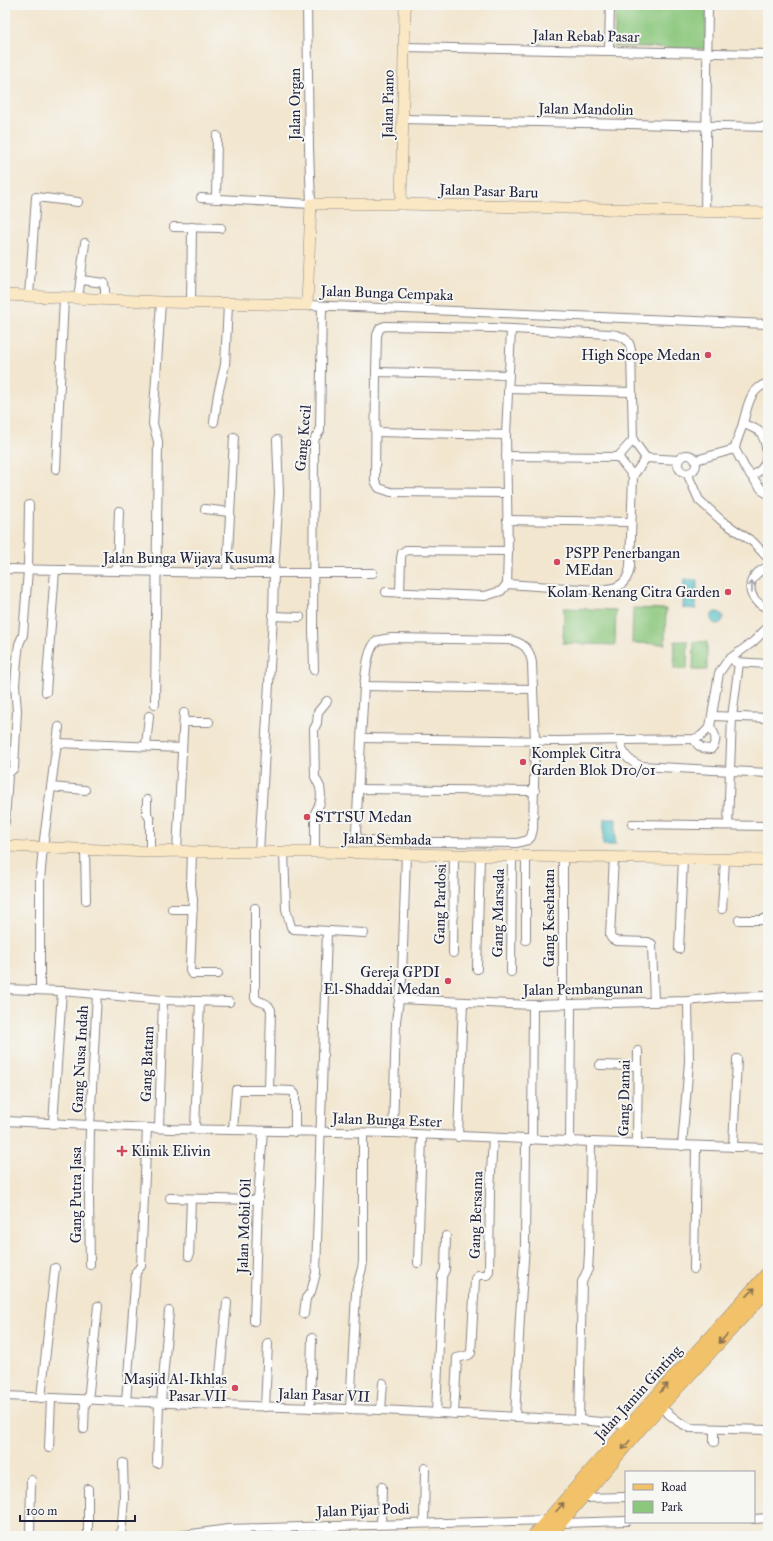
<svg xmlns="http://www.w3.org/2000/svg" width="773" height="1541" viewBox="0 0 773 1541" font-family="'IM FELL Great Primer',serif">
	<style>
		.green { fill: #8bc77d; stroke: #56745c }
		.water { fill: #52c0c6; stroke: #3a7180 }
		.lines { fill: none; stroke-linecap: round; stroke-linejoin: round }
		.street-casing { stroke: #8a8485; stroke-width: 10 }
		.secondary-casing { stroke: #8a8485; stroke-width: 12 }
		.primary-casing { stroke: #8a8485; stroke-width: 14 }
		.street { stroke: #fff; stroke-width: 8 }
		.secondary { stroke: #fae7c3; stroke-width: 11 }
		.primary { stroke: #f2c26a; stroke-width: 13 }
		.oneway { stroke: #9c9ca7 }
		.oneway2 { stroke: #8a7252 }
		.poi-dot { fill: #d1495b; stroke: #f6f6f2; stroke-width: 1.5 }
		.labels { text-anchor: middle; dominant-baseline: central; stroke-width: 4; stroke-linejoin: round; paint-order: stroke }
		.street-label { font-size: 15px; fill: #22223b; stroke: #f6f6f2 }
		.poi-label { font-size: 15px; fill: #22223b; stroke: #f6f6f2; text-anchor: end }
	</style>
	<rect width="100%" height="100%" fill="#f6f6f2"/>
	<filter id="ink" filterUnits="userSpaceOnUse"><feTurbulence type="fractalNoise" baseFrequency=".025" numOctaves="2"/><feDisplacementMap in="SourceGraphic" scale="8" xChannelSelector="R" yChannelSelector="G"/><feConvolveMatrix kernelMatrix="1 2 1 2 8 2 1 2 1" color-interpolation-filters="sRGB"/></filter>
	<filter id="wash" filterUnits="userSpaceOnUse"><feTurbulence type="fractalNoise" baseFrequency=".012" numOctaves="4" result="noise"/><feDisplacementMap in="SourceGraphic" scale="16" xChannelSelector="R" yChannelSelector="G"/><feGaussianBlur stdDeviation="0.9" result="paint"/><feColorMatrix in="noise" values="0 0 0 0 0 0 0 0 0 0 0 0 0 0 0 0 0 1.4 0 .05"/><feComposite in="paint" operator="in"/></filter>
	<g filter="url(#wash)">
		<rect width="100%" height="100%" fill="#f2e6cf"/>
		<g class="green">
			<path d="M616,5h90v44l-92,-3z"/>
			<path d="M564,608l52,2 -1,35 -52,-2z"/>
			<path d="M633,608l33,1 -1,35 -33,-1z"/>
			<path d="M675,641h13l-1,28h-13z"/>
			<path d="M694,641l13,1v28h-14z"/>
		</g>
		<g class="water">
			<path d="M684,579l13,1 -1,29 -13,-1z"/>
			<circle cx="717" cy="618" r="6"/>
			<path d="M604,819h12l-1,26h-12z"/>
		</g>
	</g>
	<g filter="url(#ink)">
		<g class="lines">
			<defs>
				<g id="street">
					<path d="M404,47l364,7"/>
					<path d="M609,50l1,-45"/>
					<path d="M403,119l365,8"/>
					<path d="M201,198l110,6 -2,-56 -2,-143"/>
					<path d="M216,199l1,-63"/>
					<path d="M705,212l3,-207"/>
					<path d="M174,227l47,1"/>
					<path d="M81,280l23,3 1,7v10"/>
					<path d="M29,296l7,-99 42,5"/>
					<path d="M78,299l7,-56"/>
					<path d="M191,303l1,-76"/>
					<path d="M307,305l461,19"/>
					<path d="M376,372l133,3"/>
					<path d="M508,389l123,3"/>
					<path d="M214,422l4,-28 7,-29 3,-60"/>
					<path d="M743,424c6,2 12,4 17,8 6,8 9,24 4,33 -1,4 -8,8 -11,11"/>
					<path d="M376,432l130,3"/>
					<path d="M735,449l10,19 18,23 5,3"/>
					<circle cx="687" cy="464" r="9"/>
					<path d="M506,456l112,1 15,-17 13,18"/>
					<path d="M618,457l15,19 13,-18"/>
					<path d="M646,458l32,2"/>
					<path d="M696,460l39,-11c1,-9 6,-17 8,-26 5,-17 6,-34 25,-40"/>
					<path d="M56,469l8,-171"/>
					<path d="M687,473l12,27 23,21 31,21 15,16"/>
					<path d="M507,493l-116,-1 -12,-4 -4,-7 1,-109 1,-37 3,-7 5,-2 108,2 116,6c11,1 20,3 22,16l2,90"/>
					<path d="M205,509l24,3"/>
					<path d="M507,520l123,2"/>
					<path d="M768,567c-23,8 -24,33 0,41"/>
					<path d="M5,569l222,4h146"/>
					<path d="M117,571l2,-60"/>
					<path d="M227,573l7,-136"/>
					<path d="M507,584l88,6c19,-1 32,-2 35,-23l3,-91"/>
					<path d="M386,592l99,4 16,-5 6,-7 1,-33 -2,-116 5,-105"/>
					<path d="M400,593l1,-35 1,-5 4,-3 102,1"/>
					<path d="M273,616l27,1"/>
					<path d="M392,638l117,2c14,2 21,9 23,23l3,77 -2,89 -2,8 -3,3 -11,3 -152,-2 -8,-4 -1,-5 8,-146c2,-12 3,-38 13,-45 4,-2 10,-2 15,-3z"/>
					<path d="M735,662l33,2"/>
					<path d="M314,670l-1,-39 1,-189 1,-4 5,-7 2,-125"/>
					<path d="M364,686l168,3"/>
					<path d="M46,692l9,-122"/>
					<path d="M155,704l3,-263 -5,-17 8,-122"/>
					<path d="M712,716l56,2"/>
					<path d="M184,722h25"/>
					<path d="M362,738l195,3 137,-2 7,-3 9,-9 9,-54 9,-13 25,-18 14,-14 1,-2"/>
					<path d="M694,739c4,8 8,10 17,10 7,-8 5,-14 -1,-22"/>
					<path d="M620,740c3,15 7,20 21,26l127,7"/>
					<path d="M57,743l125,5"/>
					<path d="M146,746l3,-30"/>
					<path d="M51,787l34,3"/>
					<path d="M359,789l176,2"/>
					<path d="M147,800v14l3,5v33"/>
					<path d="M5,822l3,-48 6,-6 3,-57 -2,-26 2,-25 2,-16 4,-9 5,-65 1,-65"/>
					<path d="M632,824l136,2"/>
					<path d="M728,825l4,-108 7,-54"/>
					<path d="M85,849l1,51"/>
					<path d="M177,851l7,-138"/>
					<path d="M192,852l-1,33 2,14 -3,72 2,3h26"/>
					<path d="M259,852l14,-236 1,-44 5,-79 -2,-53"/>
					<path d="M284,852l2,57 5,18 3,2 70,4"/>
					<path d="M315,852v-39l5,-10 1,-8 -1,-8 -5,-10 -1,-48 3,-6 1,-11 9,-11"/>
					<path d="M614,857l-4,79 2,3 4,2 32,1 4,2 2,58"/>
					<path d="M255,908v90c4,6 12,2 16,12l-2,80 23,1 3,3v38"/>
					<path d="M172,909h21"/>
					<path d="M722,909l3,-49"/>
					<path d="M739,920h23l6,-3"/>
					<path d="M526,940v-84"/>
					<path d="M679,949l4,-90"/>
					<path d="M453,953l1,-98"/>
					<path d="M477,969l3,-113"/>
					<path d="M511,972l1,-116"/>
					<path d="M5,989l57,2 101,9 66,2"/>
					<path d="M40,990v-110l3,-33 16,-120"/>
					<path d="M399,999l134,6 155,-4 36,-4 44,-1"/>
					<path d="M563,1004v-148"/>
					<path d="M600,1065l38,1"/>
					<path d="M5,1121l166,8 222,4 198,9 177,6"/>
					<path d="M53,1124l9,-133"/>
					<path d="M159,1128l4,-128"/>
					<path d="M195,1129l5,-128"/>
					<path d="M233,1130l3,-40h33"/>
					<path d="M393,1133l3,-112 6,-42 4,-126"/>
					<path d="M458,1137l5,-135"/>
					<path d="M532,1140l1,-135"/>
					<path d="M570,1142l1,-138"/>
					<path d="M637,1144l1,-93"/>
					<path d="M682,1146l7,-84 -1,-61"/>
					<path d="M733,1147l4,-88"/>
					<path d="M170,1198l88,2"/>
					<path d="M189,1256l2,-57"/>
					<path d="M418,1263l4,-128"/>
					<path d="M90,1265l-1,-67 1,-72 7,-132"/>
					<path d="M694,1269l2,-123"/>
					<path d="M304,1314l2,-16 5,-6 5,-19 11,-341"/>
					<path d="M254,1321l4,-121 5,-69"/>
					<path d="M5,1396l212,9 164,5 198,10 54,5"/>
					<path d="M41,1398l14,-130"/>
					<path d="M88,1401l10,-95"/>
					<path d="M126,1402l10,-130 5,-6 6,-138"/>
					<path d="M161,1402l8,-91"/>
					<path d="M217,1405l10,-102"/>
					<path d="M265,1407l3,-64"/>
					<path d="M660,1407l19,15 11,6 78,2"/>
					<path d="M310,1408l2,-70"/>
					<path d="M350,1410l6,-118c1,-11 7,-21 7,-32v-127"/>
					<path d="M381,1410l2,-27"/>
					<path d="M436,1413l6,-137 3,-6 1,-34"/>
					<path d="M454,1414l3,-56 12,-3 2,-2 4,-74 3,-4h9l2,-4 1,-81 3,-52"/>
					<path d="M515,1417l5,-101 5,-70 1,-106"/>
					<path d="M579,1420l3,-138 6,-13 1,-16 2,-111"/>
					<path d="M84,1429l1,-29"/>
					<path d="M714,1442v-13"/>
					<path d="M49,1448l2,-50"/>
					<path d="M157,1463l2,-60"/>
					<path d="M88,1489v47"/>
					<path d="M583,1498l43,-1"/>
					<path d="M754,1519l14,-1"/>
					<path d="M424,1522l1,-54"/>
					<path d="M561,1523l65,-2"/>
					<path d="M381,1524l1,-37"/>
					<path d="M328,1526l1,10"/>
					<path d="M30,1536l1,-56"/>
					<path d="M121,1536l3,-38 -1,-35"/>
					<path d="M178,1536l50,-7 321,-9"/>
				</g>
				<g id="secondary">
					<path d="M401,204l4,-199"/>
					<path d="M5,295l156,7 146,3 4,-101h90l367,9"/>
					<path d="M5,846l145,6 27,-1 15,1h123l139,3 314,5"/>
				</g>
				<g id="primary">
					<path d="M534,1536l97,-111 137,-152"/>
					<path d="M549,1536l94,-111 125,-136"/>
				</g>
			</defs>
			<use href="#street" class="street-casing"/>
			<use href="#secondary" class="secondary-casing"/>
			<use href="#primary" class="primary-casing"/>
			<use href="#street" class="street"/>
			<use href="#secondary" class="secondary"/>
			<use href="#primary" class="primary"/>
		</g>
		<defs><path id="oneway-shaft" d="M-6 0H5M1.5-3L5.5 0L1.5 3" fill="none" stroke-width="1.6" stroke-linecap="round" stroke-linejoin="round"/></defs>
		<use class="oneway" href="#oneway-shaft" transform="translate(752 587) rotate(-89)"/>
		<g class="oneway2">
			<use href="#oneway-shaft" transform="translate(751 1292) rotate(-47)"/>
			<use href="#oneway-shaft" transform="translate(723 1339) rotate(132)"/>
			<use href="#oneway-shaft" transform="translate(664 1388) rotate(-48)"/>
			<use href="#oneway-shaft" transform="translate(626 1445) rotate(130)"/>
			<use href="#oneway-shaft" transform="translate(560 1507) rotate(-49)"/>
		</g>
	</g>
	<g class="poi-dot">
		<circle cx="708" cy="355" r="4"/>
		<circle cx="557" cy="562" r="4"/>
		<circle cx="728" cy="592" r="4"/>
		<circle cx="523" cy="762" r="4"/>
		<circle cx="307" cy="817" r="4"/>
		<circle cx="448" cy="981" r="4"/>
		<path d="M120 1145h4v4h4v4h-4v4h-4v-4h-4v-4h4z"/>
		<circle cx="235" cy="1388" r="4"/>
	</g>
	<g class="labels">
		<g class="street-label">
			<text transform="translate(586 36) rotate(1)">Jalan Rebab Pasar</text>
			<text transform="translate(295 104) rotate(-90)">Jalan Organ</text>
			<text transform="translate(388 104) rotate(-89)">Jalan Piano</text>
			<text transform="translate(586 109) rotate(1)">Jalan Mandolin</text>
			<text transform="translate(489 191) rotate(2)">Jalan Pasar Baru</text>
			<text transform="translate(387 293) rotate(2)">Jalan Bunga Cempaka</text>
			<text transform="translate(303 438) rotate(-85)">Gang Kecil</text>
			<text x="189" y="558">Jalan Bunga Wijaya Kusuma</text>
			<text transform="translate(387 839) rotate(1)">Jalan Sembada</text>
			<text transform="translate(440 904) rotate(-89)">Gang Pardosi</text>
			<text transform="translate(498 913) rotate(-89)">Gang Marsada</text>
			<text transform="translate(549 918) rotate(-90)">Gang Kesehatan</text>
			<text transform="translate(583 989) rotate(-1)">Jalan Pembangunan</text>
			<text transform="translate(80 1059) rotate(-87)">Gang Nusa Indah</text>
			<text transform="translate(147 1064) rotate(-88)">Gang Batam</text>
			<text transform="translate(624 1098) rotate(-89)">Gang Damai</text>
			<text transform="translate(387 1120) rotate(2)">Jalan Bunga Ester</text>
			<text transform="translate(76 1195) rotate(-90)">Gang Putra Jasa</text>
			<text transform="translate(476 1215) rotate(-88)">Gang Bersama</text>
			<text transform="translate(244 1226) rotate(-88)">Jalan Mobil Oil</text>
			<text transform="translate(638 1393) rotate(-48)">Jalan Jamin Ginting</text>
			<text transform="translate(324 1395) rotate(2)">Jalan Pasar VII</text>
			<text transform="translate(363 1510) rotate(-2)">Jalan Pijar Podi</text>
		</g>
		<g class="poi-label">
			<text x="700" y="355">High Scope Medan</text>
			<text x="565" y="553" text-anchor="start">PSPP Penerbangan<tspan x="565" dy="17">MEdan</tspan></text>
			<text x="720" y="592">Kolam Renang Citra Garden</text>
			<text x="531" y="753" text-anchor="start">Komplek Citra<tspan x="531" dy="17">Garden Blok D10/01</tspan></text>
			<text x="315" y="817" text-anchor="start">STTSU Medan</text>
			<text x="440" y="972">Gereja GPDI<tspan x="440" dy="17">El-Shaddai Medan</tspan></text>
			<text x="131" y="1151" text-anchor="start">Klinik Elivin</text>
			<text x="227" y="1379">Masjid Al-Ikhlas<tspan x="227" dy="17">Pasar VII</tspan></text>
		</g>
	</g>
	<rect width="773" height="1541" fill="none" stroke="#f6f6f2" stroke-width="20"/>
	<rect x="625" y="1471" width="130" height="52" fill="#f6f6f2" stroke="#a1a1a9"/>
	<rect x="633" y="1484" width="20" height="6" fill="#f2c26a" stroke="#a1a1a9"/>
	<text x="661" y="1491" font-size="12" fill="#22223b">Road</text>
	<rect x="633" y="1501" width="20" height="12" fill="#8bc77d" stroke="#a1a1a9"/>
	<text x="661" y="1511" font-size="12" fill="#22223b">Park</text>
	<path d="M20 1515v6h115v-6" fill="none" stroke="#22223b" stroke-width="2"/>
	<text x="26" y="1515" font-size="12" fill="#22223b" stroke="#f6f6f2" stroke-width="3" paint-order="stroke">100 m</text>
</svg>
